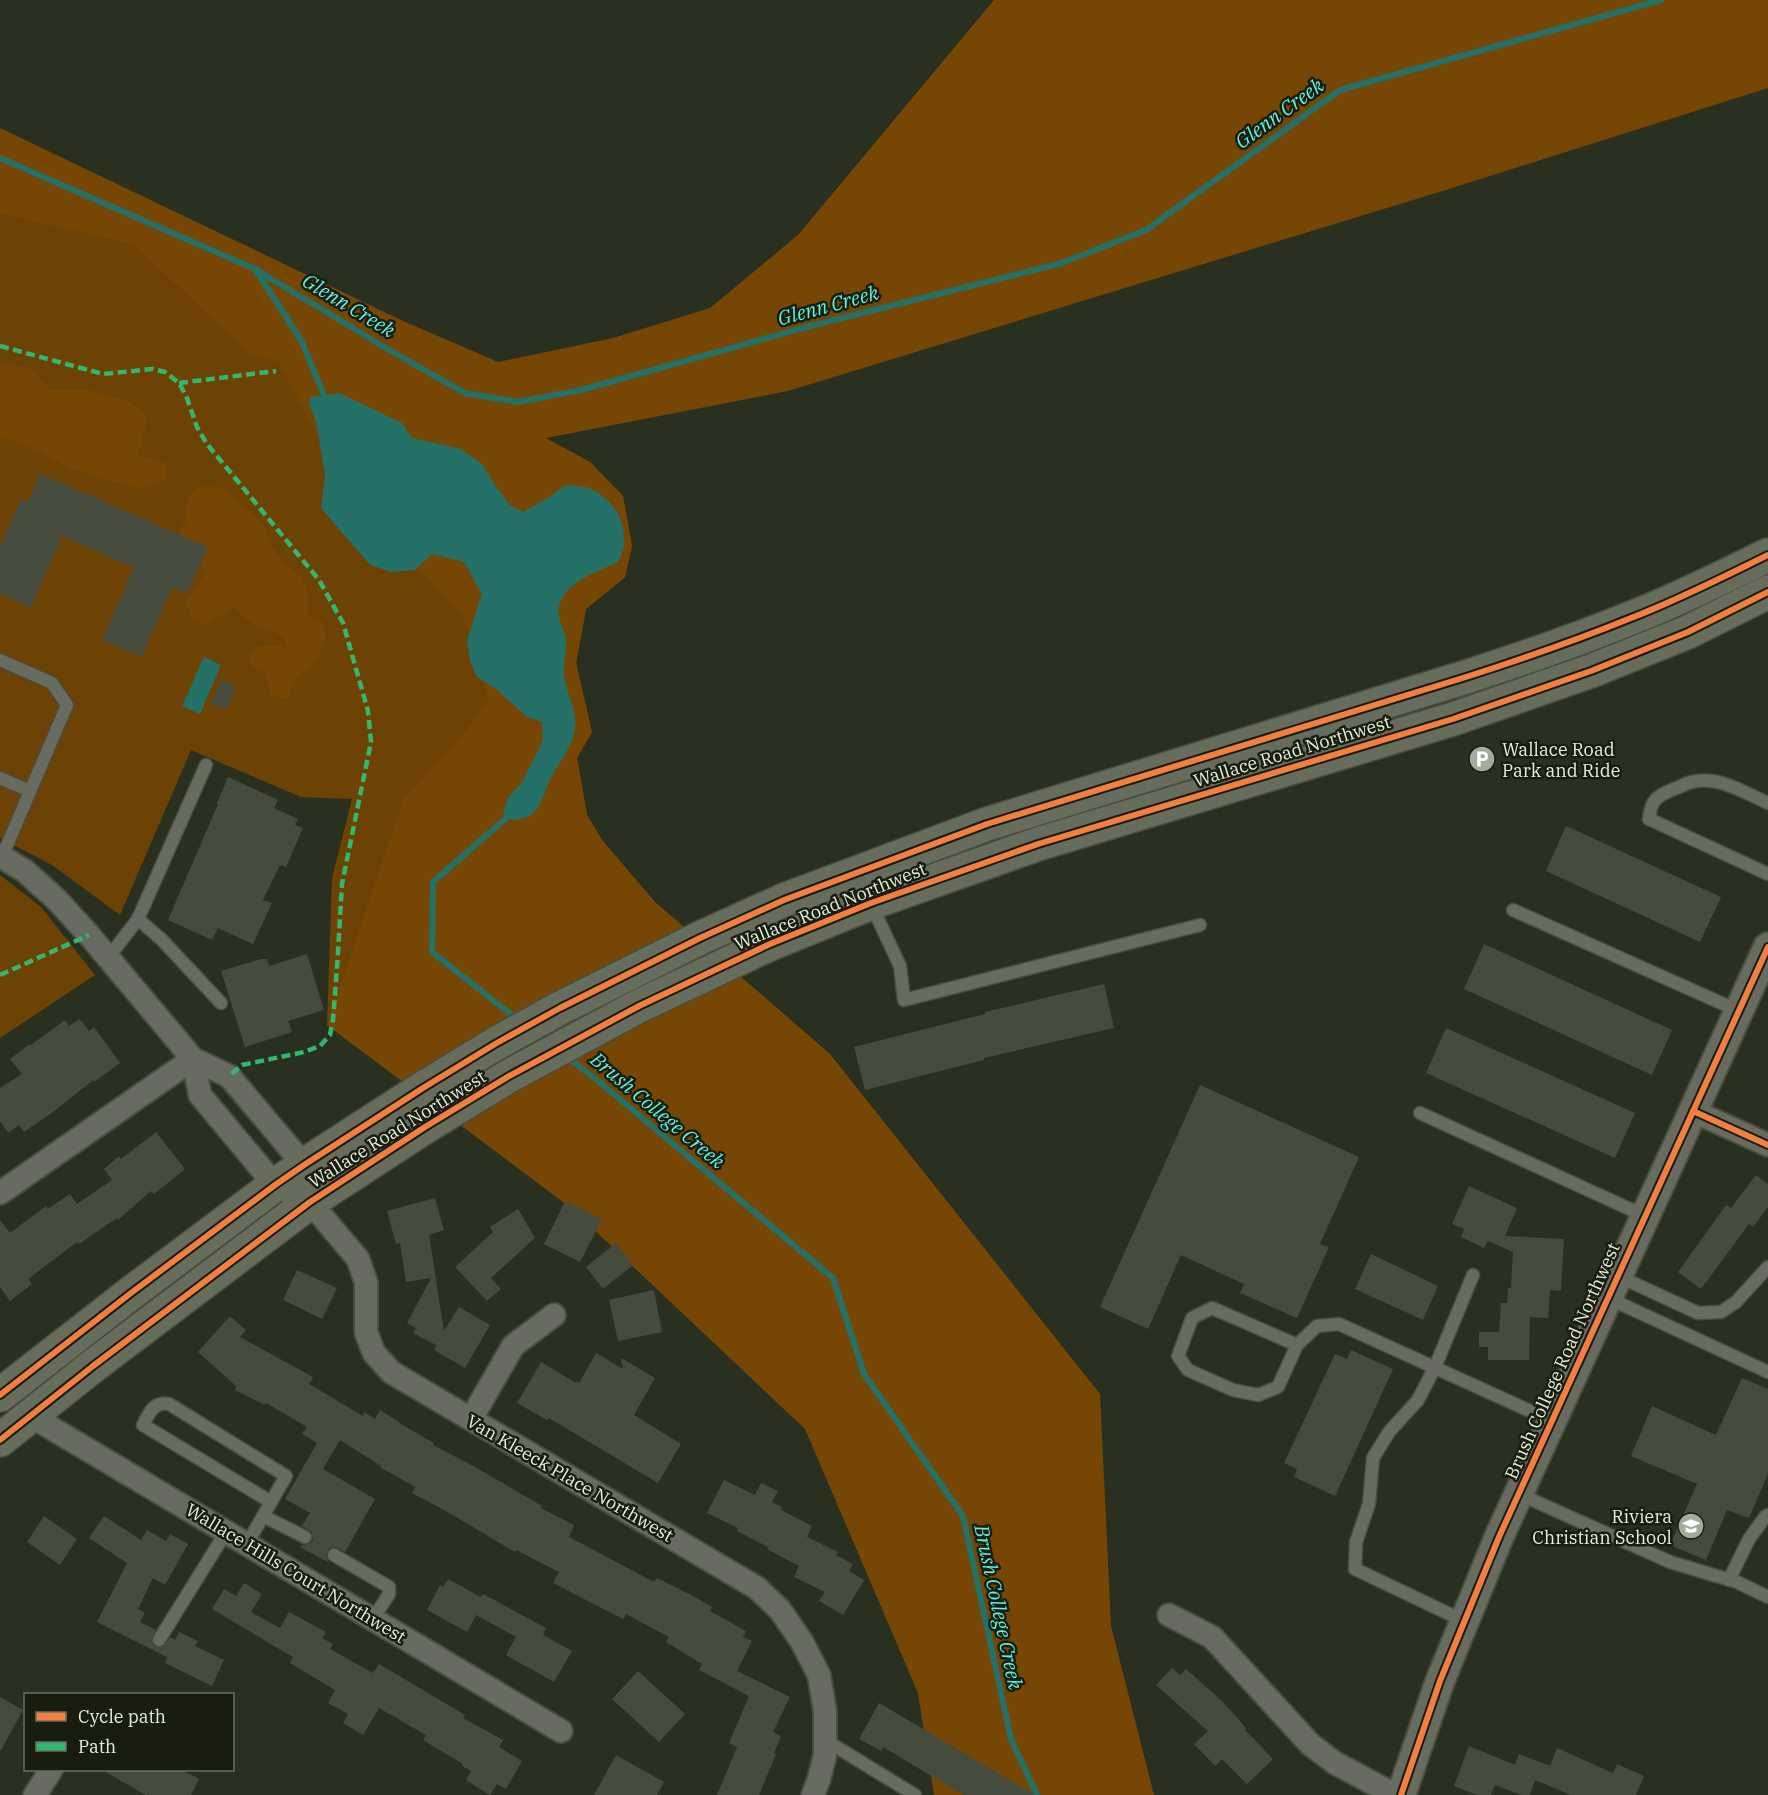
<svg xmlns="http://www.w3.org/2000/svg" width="1768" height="1795" viewBox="0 0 1768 1795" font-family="'IBM Plex Serif',serif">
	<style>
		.green { fill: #6d4205 }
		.forest { fill: #764704 }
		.water { fill: #257167 }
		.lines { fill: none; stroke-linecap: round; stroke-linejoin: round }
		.stream { stroke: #257167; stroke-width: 6 }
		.building { fill: #464c3d }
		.service-casing { stroke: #494e3f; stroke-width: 15 }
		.minor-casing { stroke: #494e3f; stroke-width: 26 }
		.tertiary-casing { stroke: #494e3f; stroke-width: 32 }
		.primary-casing { stroke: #494e3f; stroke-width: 36 }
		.service { stroke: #686c60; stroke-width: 12 }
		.minor { stroke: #686c60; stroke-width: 22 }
		.tertiary { stroke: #686c60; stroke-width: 28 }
		.primary { stroke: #676d5c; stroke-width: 33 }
		.quiet { stroke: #33b770; stroke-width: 4.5; stroke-dasharray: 9 4.5; stroke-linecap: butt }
		.cycleway-casing { stroke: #181d0f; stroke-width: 10 }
		.cycleway { stroke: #f27e40; stroke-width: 6 }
		.labels { text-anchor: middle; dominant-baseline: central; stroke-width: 5; stroke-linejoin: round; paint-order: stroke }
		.poi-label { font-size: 18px; fill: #e6edda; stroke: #181d0f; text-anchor: start }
		.street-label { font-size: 18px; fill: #e6edda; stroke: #181d0f }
		.water-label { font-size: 20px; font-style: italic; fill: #5cf4e2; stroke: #181d0f }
	</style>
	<rect width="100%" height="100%" fill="#2a301f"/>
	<g class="green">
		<path d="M0,194l153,56 437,212 33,34 9,50 -7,31 -39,32 -10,54 16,69 -15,26 10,57 15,25 52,61 -279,160 -48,-36 5,-147 20,-79 -51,-2 -110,-47 -71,165 -68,-50 -52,-27z"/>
		<path d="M0,875l41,32 54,68 -95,63z"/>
	</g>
	<g class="forest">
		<path d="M994,0h774v88l-319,101 -661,202 -242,47 44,24 33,34 9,50 -7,31 -39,32 -10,54 16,69 -15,26 10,57 15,25 52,61 176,153 270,340 11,232 43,169h-220l-16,-102 -113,-264 -234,-221 -244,-183 77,-227 51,-53 34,-45 -26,-85 -115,-120 -69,-133 -28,-8 -117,-109 -134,-32v-85l401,192 97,42 115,-24 97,-30 88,-73z"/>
		<path d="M0,363l30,5 20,22 37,-1 44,13 17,15 -10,39 28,7v15l-28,11 -68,-21 -32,-17 -38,-15z"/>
		<path d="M198,487h23l42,37 6,16 14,24 18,12 8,18 -1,23 15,5 3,20 -13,24 -17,11 -9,22 -16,-3 -3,-9 -2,-14 -11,-4 -7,-10 7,-12 18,-2 15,4c-7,-20 -17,-17 -34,-25 -7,-3 -14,-11 -19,-17l-30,18 -13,-6 -6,-17 20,-30 -28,-31 4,-16 4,-2 1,-25z"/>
	</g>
	<g class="water">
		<path d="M339,393l63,30 10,15 49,11 21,15 15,24 13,17 13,7 28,-16 14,-11c7,1 17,1 24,3 23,10 37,31 35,56 0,6 -4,13 -6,18 -21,10 -49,18 -58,41 -5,12 4,25 6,36 1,12 -3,24 -2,36 2,19 14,35 11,54 -3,19 -18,36 -26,53 -10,23 -10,37 -38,38l-8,-7 5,-15 15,-17 20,-41 -1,-18 -15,-5 -31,-28 -19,-12 -7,-16 -3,-21 15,-46 -18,-32 -32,-8 -17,16 -23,2 -22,-7 -49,-57 4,-33 -9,-54 -7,-17 2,-7z"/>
		<path d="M204,657l17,8 -21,49 -18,-8z"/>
	</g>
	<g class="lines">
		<g class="stream">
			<path d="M0,158l255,111 141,85 69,39 53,9 63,-12 229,-64 252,-63 84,-33 194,-140 321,-90"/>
			<path d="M255,269l46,71 25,60"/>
			<path d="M512,813l-79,69 -1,70 85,67"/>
			<path d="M566,1056l31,24 236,198 31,96 99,142 48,223 26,56"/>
		</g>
	</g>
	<g class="building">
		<path d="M40,474l168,73 -21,47 -15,-7 -30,70 -40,-17 32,-72 -72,-32 -31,72 -31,-14v-47l21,-48 7,3z"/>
		<path d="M221,680l15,6 -9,24 -16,-7z"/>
		<path d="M228,777l50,23 -4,8 24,11 -3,6 8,3 -17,39 -6,-2 -17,35 9,3 -19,41 -35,-16 -6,12 -44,-20 50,-116 -1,-1z"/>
		<path d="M1566,826l155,71 -21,45 -154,-71z"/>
		<path d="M1484,944l188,86 -20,45 -188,-86z"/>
		<path d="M307,954l17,56 -36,11 4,11 -47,15 -24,-76 40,-12h6l2,7z"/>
		<path d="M1104,984l10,44 -130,30v2l-119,30 -11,-43 131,-33v-2z"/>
		<path d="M80,1019l9,12 5,-4 26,36 -26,19 -1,-2 -40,32 -29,20 -5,-7 -11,8 -8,-12v-33l22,-14 -12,-15 20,-15 1,1 34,-25 4,6z"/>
		<path d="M1446,1028l189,85 -20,45 -189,-85z"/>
		<path d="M1200,1085l159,72 -39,87 9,3 -32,71 -57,-25 4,-9 -63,-29 -33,74 -48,-22z"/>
		<path d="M156,1132l29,37 -31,25 -3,-3 -33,29 -1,-2 -38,26 -2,-2 -49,37 4,5 -22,17 -10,-14v-67l10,13 36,-27 2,3 22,-15 7,10 35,-24 -8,-11 15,-13 2,3z"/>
		<path d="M1756,1175l12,9v23l-15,20 -4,-3 -48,65 -23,-17 48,-67 5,3z"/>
		<path d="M1469,1186l48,22 -12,28 59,3 -3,52 -11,-1 -2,28 -18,-1 -1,43h-41v-13h-9v-15h20l2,-29h6l1,-15h3l2,-36 -25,-11 -4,7 -23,-11 3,-8 -12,-5z"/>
		<path d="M435,1198l9,32 -15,5 15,96 15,-24 31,18 -25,43 -31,-18 2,-5 -23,-12 3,-5 -9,-5 24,-45 -25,4 -6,-39 -4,1 -9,-33z"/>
		<path d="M565,1201l37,18 -22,43 -36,-18z"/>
		<path d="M518,1209l17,29 -44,40 10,11 -14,12 -32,-34 38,-35 -3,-5z"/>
		<path d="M616,1243l17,22 -30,24 -17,-22z"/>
		<path d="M1371,1254l67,32 -15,34 -68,-31z"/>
		<path d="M297,1270l40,18 -15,31 -39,-19z"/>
		<path d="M654,1290l8,42 -44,9 -9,-41z"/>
		<path d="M230,1316l16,14 -6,7 73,40 -4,7 54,32 1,-4 11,7 5,-9 19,12v1l35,20 -1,2 42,22 67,39 -1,2 33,17 -5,12 85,45 3,-4 36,18 19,11 -2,4 36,20 -3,6 9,4 -15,30 53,26 -17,35 8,4 -7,17 2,1 -17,41h-42l20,-48 -8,-4 20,-47 -50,-26 3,-6 -36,-22 3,-5 -43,-23 -3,5 -70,-36 6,-11 -43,-22 -1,2 -71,-42 -32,-17 3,-6 -35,-20 1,-1 -41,-26 -17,29 52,30 -30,53 -10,-5 -6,1 -3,6 2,8 -28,-15 2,-2 7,-1 4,-4 -1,-8 -10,-6 8,-13 -25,-14 32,-56 -15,-9 5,-7 -41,-24 -1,2 -30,-15 1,-4 -38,-34z"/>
		<path d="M1351,1350l42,19 -58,127 -41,-19 3,-8 -13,-6 51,-109 12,5z"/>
		<path d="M596,1353l27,16 -2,-11 34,20 -21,37 47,29 -23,39 -109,-65 -2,2 -30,-17 24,-41 35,21 1,-2 2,2z"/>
		<path d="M1742,1378l26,11v85l-19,44 -22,-8 -21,50 -36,-15 27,-61 -66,-28 21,-50 64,29z"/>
		<path d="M724,1480l31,15 6,-12 17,8 -6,11 10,5 -1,3 31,16 -5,11 31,15 -2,3 17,9 -4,7 15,9 -21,35 -24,-14 6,-9 -31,-15 5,-11 -32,-17 1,-2 -31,-16 1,-3 -31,-15z"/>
		<path d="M44,1516l33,23 -17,26 -33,-23z"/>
		<path d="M104,1516l37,24 6,-10 19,11 4,-7 18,10 -23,41 -12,-7 -15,31 7,4 -5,9 16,8 -5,10 4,7h8l7,-10 5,3 4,-8 19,9 -3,5 29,14 -12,26 -47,-23 2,-6 -70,-35 30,-59 -38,-25z"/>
		<path d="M448,1579l33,18 2,-3 63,34 -3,7 29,16 -18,31 -48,-27 10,-18 -40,-22 -9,17 -40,-22 13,-25 3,2z"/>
		<path d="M244,1583l18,11 -11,18 29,16 9,-16 37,20 -4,6 11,6 -3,5 43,24 6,-9 86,51 -2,3 40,22 -4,7 23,14 -16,28 -9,-5 -7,11 -24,-15 5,-9 -9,-5 1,-2 -40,-24 3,-5 -47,-27 -16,27 -20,-12 5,-9 -20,-11 7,-13 -45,-27 3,-6 -81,-48 12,-20 12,7z"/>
		<path d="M1172,1668l8,7 6,-6 37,33 23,26 -1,2 28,29 -26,25 -25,-25 -7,7 -21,-22 14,-13 -52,-46z"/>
		<path d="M638,1671l47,43 -26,28 -47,-43z"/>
		<path d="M0,1697l23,13 -23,42z"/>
		<path d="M879,1703l68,40 88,52h-72l-80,-48 -2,4 -22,-12z"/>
		<path d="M1469,1746l46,19 4,-11 31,12 7,-18 56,25 4,-9 27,12 -8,19h-65l-36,-15 -5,15h-9l-26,-10 -4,10h-14l-23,-9z"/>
		<path d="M616,1755l48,27 -7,13h-63z"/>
		<path d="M102,1770h79l18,9 -8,16h-45z"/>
	</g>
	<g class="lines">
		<defs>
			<g id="service">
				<path d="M0,660l52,23 15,22 -65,152"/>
				<path d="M0,778l30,13"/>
				<path d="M1768,803c-23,-10 -50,-28 -76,-21 -6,1 -12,5 -18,7 -17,7 -23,10 -25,30l119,55"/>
				<path d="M871,904l29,62 4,34 296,-75"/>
				<path d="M1513,910l226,101"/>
				<path d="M138,919l24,21 59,63"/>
				<path d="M108,958l30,-39 68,-154"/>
				<path d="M1420,1113l225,103"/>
				<path d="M1618,1276l80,37 23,-1 15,-10 32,-35"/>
				<path d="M1608,1298l160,74"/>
				<path d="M1297,1345l-85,-37 -20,10 -14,38 10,14 45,20 25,5 20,-8 19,-42 20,-19 22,-2 213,97"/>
				<path d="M1519,1494l151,68 67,20 31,15"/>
				<path d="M263,1516l42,21"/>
				<path d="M247,1544l39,-68 -117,-72c-15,-3 -20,9 -26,21l128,77"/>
				<path d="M334,1555l55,32v7l-16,25"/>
				<path d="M1729,1580l20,-41 16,-22 3,-2"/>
				<path d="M1464,1621l-109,-52 1,-27 13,-38 4,-46 16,-26 29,-32 17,-33 38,-92"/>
				<path d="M159,1640l67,-108"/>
				<path d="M825,1740l90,55"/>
			</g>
			<g id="minor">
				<path d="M0,856l25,15 32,29 32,35 104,124 36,17 75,89 2,14"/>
				<path d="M193,1059l7,36 75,90 35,17 48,57 8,23v50l8,21 17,19 366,216 23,22 22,32 17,33 6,36v44l-6,24 -6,16"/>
				<path d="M1693,1111l75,34"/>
				<path d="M0,1193l193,-134"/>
				<path d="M31,1416l530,315"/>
				<path d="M471,1419l42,-73 41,-31"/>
				<path d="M1169,1615l43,22 98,107 25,19 60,32"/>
				<path d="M35,1795l16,-25"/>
			</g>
			<path id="tertiary" d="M1401,1795l39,-114 59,-144 269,-590"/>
			<g id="primary">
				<path d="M0,1395l131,-102 144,-108 29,-20 119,-77 72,-44 65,-36 140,-70 84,-38 203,-76 479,-147c56,-18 111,-37 165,-59 47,-18 92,-41 137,-63"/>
				<path d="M0,1440l93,-74 217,-164 115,-75 84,-51 130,-70 78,-37 53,-25 101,-41 167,-59 415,-125 138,-48 97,-39 80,-40"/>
			</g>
		</defs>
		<use href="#service" class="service-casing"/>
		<use href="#minor" class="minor-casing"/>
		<use href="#tertiary" class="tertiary-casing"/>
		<use href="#primary" class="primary-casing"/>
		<use href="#service" class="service"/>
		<use href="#minor" class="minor"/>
		<use href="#tertiary" class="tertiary"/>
		<use href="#primary" class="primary"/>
		<g class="quiet">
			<path d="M0,346l103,28 50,-5 12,3 14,11 8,15 10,29 10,17 112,136 24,43 25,88 3,31 -29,142 -5,84 -4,52 -3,15 -10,11 -16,6 -62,13 -13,11"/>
			<path d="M179,383l97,-12"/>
			<path d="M0,975l89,-40"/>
		</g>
		<defs>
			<g id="cycleway">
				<path d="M1693,1111l75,34"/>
				<path d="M0,1395l131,-102 144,-108 29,-20 119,-77 72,-44 65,-36 140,-70 84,-38 203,-76 479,-147c56,-18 111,-37 165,-59 47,-18 92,-41 137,-63"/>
				<path d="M0,1440l93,-74 217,-164 115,-75 84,-51 130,-70 78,-37 53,-25 101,-41 167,-59 415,-125 138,-48 97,-39 80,-40"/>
				<path d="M1401,1795l39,-114 59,-144 269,-590"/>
			</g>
		</defs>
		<use href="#cycleway" class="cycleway-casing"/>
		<use href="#cycleway" class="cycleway"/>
	</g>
	<defs>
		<symbol id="parking-disc" viewBox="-11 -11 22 22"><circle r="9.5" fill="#a4ab99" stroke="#181d0f"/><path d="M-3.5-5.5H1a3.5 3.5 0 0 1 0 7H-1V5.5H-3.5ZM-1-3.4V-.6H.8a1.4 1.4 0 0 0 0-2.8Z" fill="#fff"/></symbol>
		<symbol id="school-disc" viewBox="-11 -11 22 22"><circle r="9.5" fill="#a4ab99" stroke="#181d0f"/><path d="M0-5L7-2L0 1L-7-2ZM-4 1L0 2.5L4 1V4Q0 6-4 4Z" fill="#fff"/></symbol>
	</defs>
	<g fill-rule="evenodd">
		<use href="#parking-disc" x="1467" y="744" width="30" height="30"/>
		<use href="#school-disc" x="1676" y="1511" width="30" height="30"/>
	</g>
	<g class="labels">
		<g class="poi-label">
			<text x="1502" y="749">Wallace Road<tspan x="1502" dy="21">Park and Ride</tspan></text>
			<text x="1672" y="1516" text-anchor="end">Riviera<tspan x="1672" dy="21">Christian School</tspan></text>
		</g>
		<g class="street-label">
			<text transform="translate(1292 751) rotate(-17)">Wallace Road Northwest</text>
			<text transform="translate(830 906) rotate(-22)">Wallace Road Northwest</text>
			<text transform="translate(397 1129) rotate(-32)">Wallace Road Northwest</text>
			<text transform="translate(1562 1361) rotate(-66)">Brush College Road Northwest</text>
			<text transform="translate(570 1478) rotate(30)">Van Kleeck Place Northwest</text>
			<text transform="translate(296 1573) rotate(31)">Wallace Hills Court Northwest</text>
		</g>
		<g class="water-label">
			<text transform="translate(1279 113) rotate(-36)">Glenn Creek</text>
			<text transform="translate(349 305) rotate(31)">Glenn Creek</text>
			<text transform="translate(828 305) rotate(-15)">Glenn Creek</text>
			<text transform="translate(658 1110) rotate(40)">Brush College Creek</text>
			<text transform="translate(999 1607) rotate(78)">Brush College Creek</text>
		</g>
	</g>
	<rect x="24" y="1693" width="210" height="78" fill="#181d0f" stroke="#6a7060" stroke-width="1.5"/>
	<rect x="36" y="1712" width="30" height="9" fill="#f27e40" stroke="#6a7060" stroke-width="1.5"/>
	<text x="78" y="1723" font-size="18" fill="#e6edda">Cycle path</text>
	<rect x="36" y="1742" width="30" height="9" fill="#33b770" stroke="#6a7060" stroke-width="1.5"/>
	<text x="78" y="1753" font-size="18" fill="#e6edda">Path</text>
</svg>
